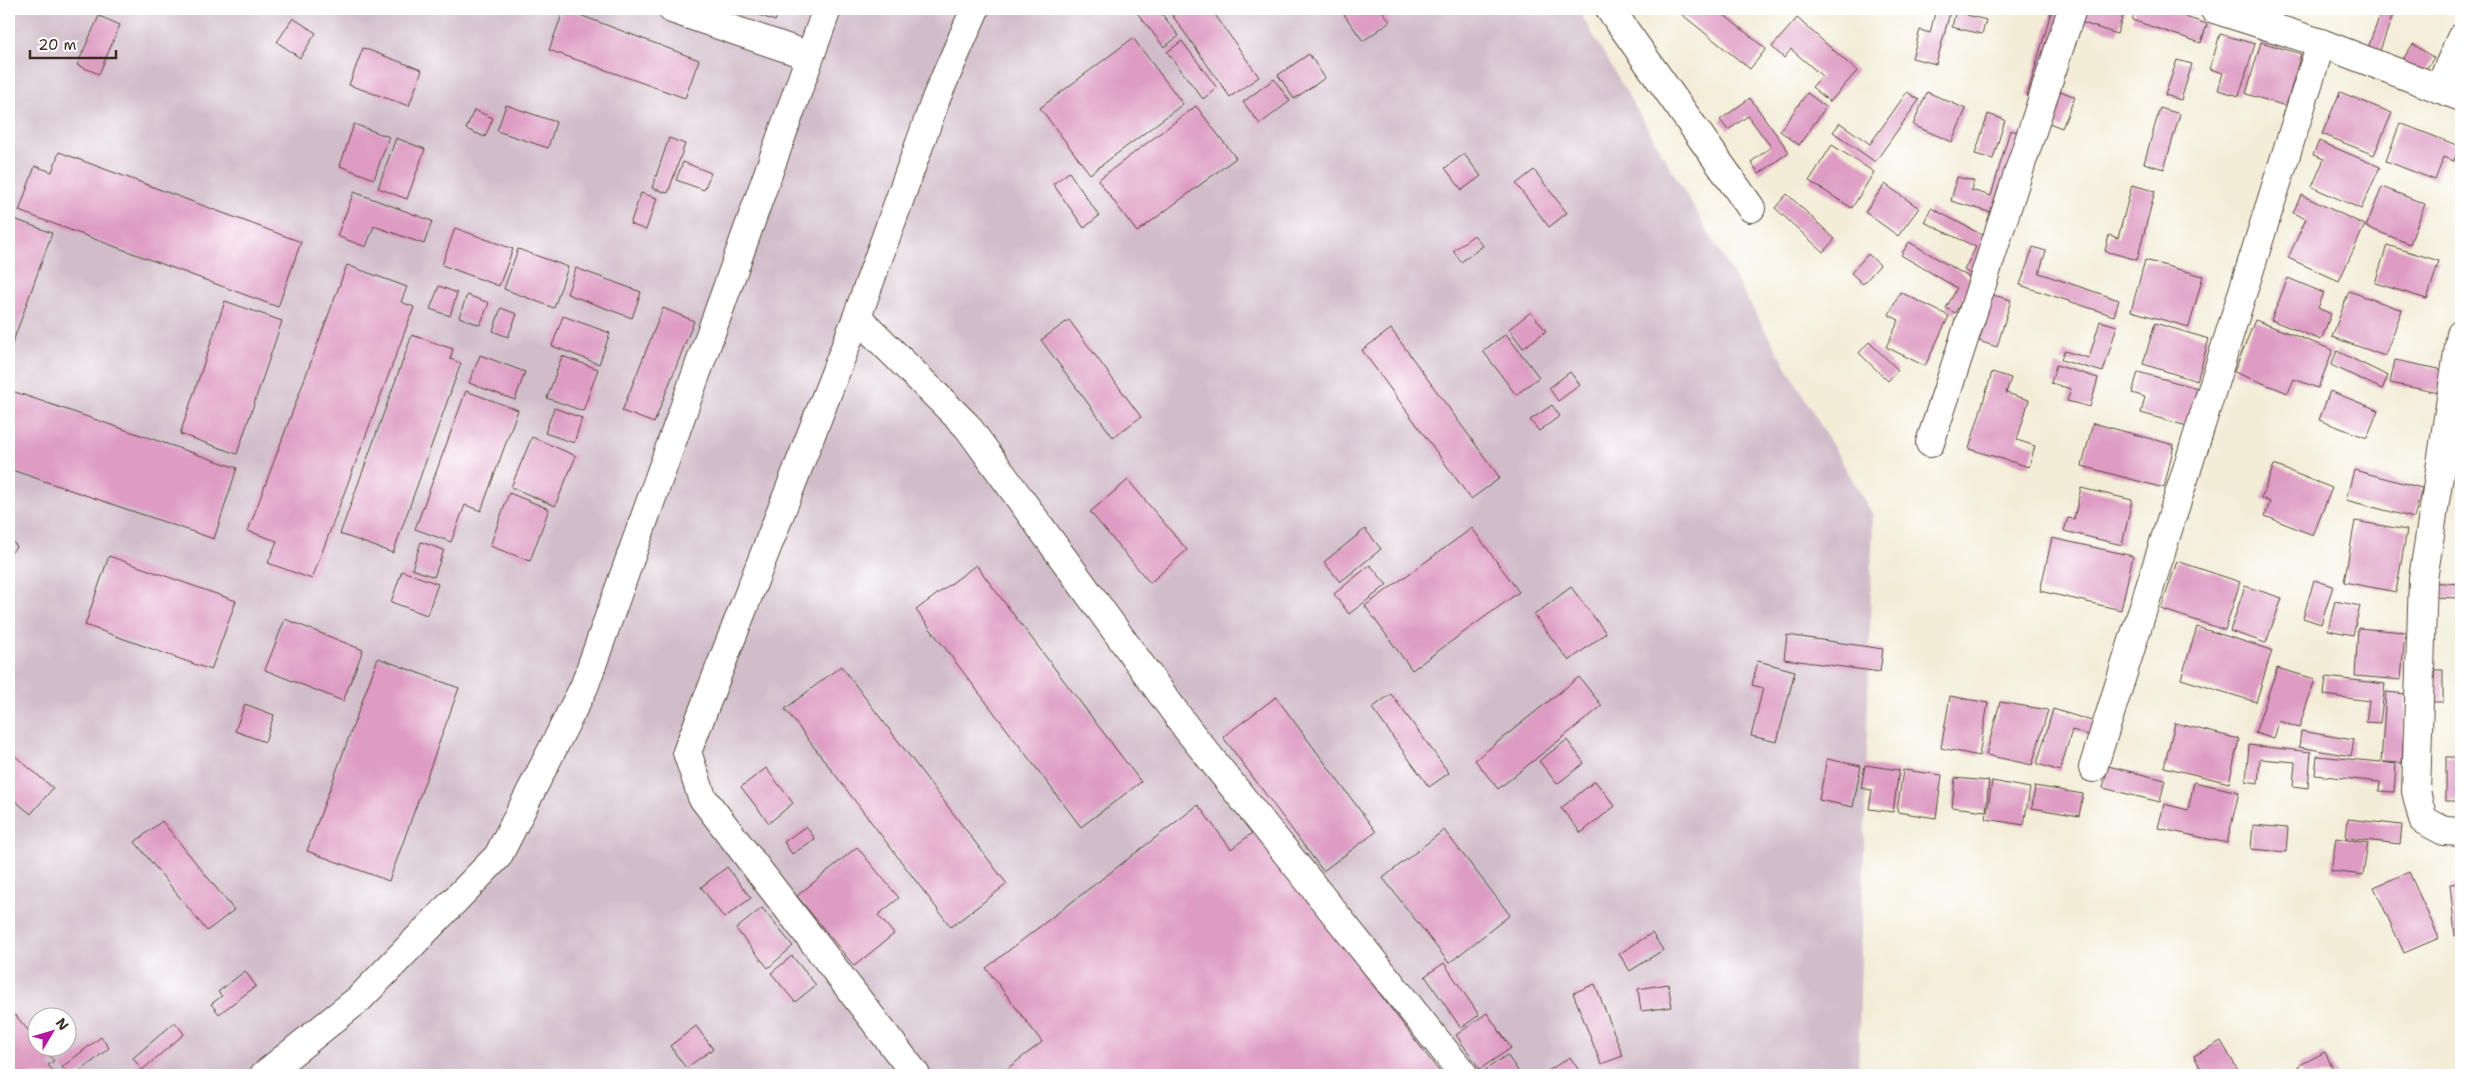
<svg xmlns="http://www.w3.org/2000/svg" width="2470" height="1084" viewBox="0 0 2470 1084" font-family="'Shantell Sans',sans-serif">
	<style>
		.industrial { fill: #d1bdca; fill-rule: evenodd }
		.building { fill: #de9bc3 }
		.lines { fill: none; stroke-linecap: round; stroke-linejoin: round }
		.minor-casing { stroke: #57473a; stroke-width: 30 }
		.minor { stroke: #fff; stroke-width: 28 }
	</style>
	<rect width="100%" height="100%" fill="#fff"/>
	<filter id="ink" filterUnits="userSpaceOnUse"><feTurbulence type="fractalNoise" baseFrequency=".02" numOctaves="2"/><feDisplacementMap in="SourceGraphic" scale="10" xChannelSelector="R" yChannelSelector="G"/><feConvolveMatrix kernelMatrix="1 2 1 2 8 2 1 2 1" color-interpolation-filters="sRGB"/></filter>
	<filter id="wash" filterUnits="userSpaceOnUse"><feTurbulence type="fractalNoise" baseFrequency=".0096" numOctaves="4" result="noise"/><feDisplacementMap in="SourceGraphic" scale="20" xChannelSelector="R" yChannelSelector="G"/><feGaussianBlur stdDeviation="1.12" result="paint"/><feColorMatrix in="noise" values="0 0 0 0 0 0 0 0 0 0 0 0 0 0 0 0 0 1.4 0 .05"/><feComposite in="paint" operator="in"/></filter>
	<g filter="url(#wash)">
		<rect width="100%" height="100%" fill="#f3edd8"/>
		<path class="industrial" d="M9,9h1569l295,506 -15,560h-1849zM38,1016h30v30h-30z"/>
		<g id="blocks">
			<g class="building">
				<path d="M564,9l135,51 -14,38 -136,-48z"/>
				<path d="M743,9h37l-5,12z"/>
				<path d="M1134,9h24l21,27 -15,11z"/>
				<path d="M1168,9h43l48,68 -29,20z"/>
				<path d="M1340,9h41l9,13 -27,19z"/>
				<path d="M1675,9h42l49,40 -16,20z"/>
				<path d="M1936,9h15l-15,55 -24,-6 8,-28 10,3z"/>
				<path d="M1956,9h12l-1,6 19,5 -4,14 -30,-7z"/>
				<path d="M2052,9h10l-25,90 -10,-3z"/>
				<path d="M2084,9h41l-8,25 -37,-12z"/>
				<path d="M2136,9h24l47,15 -6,19 -69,-23z"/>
				<path d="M2382,9h13l-16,44 -11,-5z"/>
				<path d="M99,16l21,9 -21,49 -22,-9z"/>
				<path d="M293,18l23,15 -16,25 -23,-16z"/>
				<path d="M1797,18l60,53 -27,31 -18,-15 10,-11 -31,-27 -7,9 -12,-11z"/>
				<path d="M2220,34l35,10 -16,52 -21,-6 5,-17 -13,-4z"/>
				<path d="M1133,38l50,66 -93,70 -50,-66z"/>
				<path d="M1182,41l35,47 -14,11 -36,-47z"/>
				<path d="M2261,42l40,12 -15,52 -40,-12z"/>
				<path d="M2413,44l21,14 -13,18 -20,-14z"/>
				<path d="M363,48l59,22 -13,36 -60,-21z"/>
				<path d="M1309,54l16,24 -31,21 -16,-24z"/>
				<path d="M2177,60l15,4 -11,36 -16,-5z"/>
				<path d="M1274,79l16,22 -30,23 -17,-22z"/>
				<path d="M2058,90l17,7 -13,31 -18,-7z"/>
				<path d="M1907,92l12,8 -44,62 -42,-30 7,-9 30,21z"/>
				<path d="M1927,92l39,17 -14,33 -39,-17z"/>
				<path d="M2340,92l52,21 -18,42 -52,-21z"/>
				<path d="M1807,93l19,14 -27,38 -19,-14z"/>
				<path d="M1750,98l39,54 -30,22 -8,-12 20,-15 -23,-31 -20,14 -8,-10z"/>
				<path d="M506,105l50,17 -8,26 -51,-17z"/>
				<path d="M1196,106l40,52 -99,74 -39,-52z"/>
				<path d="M2160,108l20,6 -16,55 -20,-6z"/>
				<path d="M474,110l19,8 -8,19 -19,-8z"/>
				<path d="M1988,114l17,6 -12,39 -18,-5z"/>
				<path d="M2400,123l59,23 -5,15 -10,-4 -9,23 -49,-19z"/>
				<path d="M354,124l35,13 -15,42 -34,-13z"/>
				<path d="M2010,130l16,4 -23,82 -52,-15 6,-24 17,4 -3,9 20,6z"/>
				<path d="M396,138l29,11 -18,50 -29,-11z"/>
				<path d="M669,138l16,6 -17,49 -16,-5z"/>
				<path d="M2319,141l61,26 -19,42 -49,-22 12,-28 -11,-4z"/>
				<path d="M1832,145l42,27 -22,36 -43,-27z"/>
				<path d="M59,152l242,90 -23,65 -259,-96 16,-45 17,6z"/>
				<path d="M1464,154l17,22 -19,14 -17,-22z"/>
				<path d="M683,162l28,11 -7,17 -28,-10z"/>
				<path d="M1534,170l33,43 -18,14 -33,-43z"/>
				<path d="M1069,172l30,44 -15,12 -31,-44z"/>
				<path d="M1885,184l34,24 -21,28 -33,-24z"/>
				<path d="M2132,185l23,6 -18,69 -32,-9 4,-16 9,3z"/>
				<path d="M2382,187l43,17 -15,40 -44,-17z"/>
				<path d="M354,192l78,29 -8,23 -50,-18 -8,21 -29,-11z"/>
				<path d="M641,193l16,5 -11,32 -16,-6z"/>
				<path d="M1787,194l48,45 -12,13 -48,-44z"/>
				<path d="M2301,195l64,30 -26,56 -51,-23 18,-39 -13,-6z"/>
				<path d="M1931,208l59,31 -18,36 -8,-5 12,-23 -52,-25z"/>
				<path d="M9,217l43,16 -43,120z"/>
				<path d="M455,228l58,21 -14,37 -57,-21z"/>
				<path d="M1474,235l9,11 -22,16 -8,-11z"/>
				<path d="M1909,242l65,38 -19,33 -9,-5 11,-20 -56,-33z"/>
				<path d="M2387,245l52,16 -12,38 -52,-16z"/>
				<path d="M2033,247l13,4 -7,22 80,27 -5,16 -94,-31z"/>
				<path d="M518,249l50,18 -14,41 -50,-19z"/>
				<path d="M1868,254l12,11 -17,19 -12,-11z"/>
				<path d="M2145,260l58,16 -14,51 -58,-16z"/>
				<path d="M347,265l60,22 -6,15 13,5 -102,272 -44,-16 9,-22 -29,-10z"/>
				<path d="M576,268l65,24 -9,26 -65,-24z"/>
				<path d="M2288,278l36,15 -6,15 13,6 -10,26 -50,-20z"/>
				<path d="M439,286l18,7 -7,23 -20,-7z"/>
				<path d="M2349,291l53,19 -17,46 -53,-19z"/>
				<path d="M1900,292l49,24 -24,50 -39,-19 13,-27 -10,-5z"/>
				<path d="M467,295l22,8 -9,22 -21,-8z"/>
				<path d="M1993,295l18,5 -14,47 -18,-6z"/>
				<path d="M225,301l57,20 -45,133 -57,-20z"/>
				<path d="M501,308l16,6 -9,23 -15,-6z"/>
				<path d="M663,308l31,13 -40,102 -32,-12z"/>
				<path d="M1531,312l15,19 -23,17 -14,-19z"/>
				<path d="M563,316l47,17 -11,31 -47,-18z"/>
				<path d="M1069,320l72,97 -28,20 -72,-97z"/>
				<path d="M2255,320l78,30 -15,38 -24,-9 -6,14 -54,-21z"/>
				<path d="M2100,321l17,5 -14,46 -42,-12 3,-9 25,7z"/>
				<path d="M2155,323l54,16 -12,42 -54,-17z"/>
				<path d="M1391,329l109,149 -29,21 -109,-149z"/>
				<path d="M1506,334l33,43 -23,18 -33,-44z"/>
				<path d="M412,335l41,14 -3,10 11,4 -68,190 -53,-19z"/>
				<path d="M1869,342l29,28 -10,11 -29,-28z"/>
				<path d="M2337,351l51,25 -6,13 -51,-24z"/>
				<path d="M480,355l45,17 -10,28 -46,-17z"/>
				<path d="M562,356l36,13 -15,42 -36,-13z"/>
				<path d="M2395,360l49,10 -5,23 -49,-10z"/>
				<path d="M2056,365l42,13 -8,29 -23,-6 4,-12 -20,-6z"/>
				<path d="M1570,372l10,13 -22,16 -9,-13z"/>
				<path d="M1992,372l19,6 -5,15 23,7 -12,40 18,6 -6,21 -60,-18z"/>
				<path d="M2138,372l59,16 -10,38 -46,-13 4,-16 -13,-4z"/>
				<path d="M9,390l228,78 -23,71 -205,-70z"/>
				<path d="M466,391l52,19 -37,101 -16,-6 -14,37 -36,-13z"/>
				<path d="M2330,391l48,19 -11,28 -48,-18z"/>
				<path d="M1552,405l8,11 -21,15 -9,-11z"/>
				<path d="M554,408l28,10 -8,25 -29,-10z"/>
				<path d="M2093,423l81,22 -10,43 -82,-22z"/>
				<path d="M532,437l44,19 -21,50 -44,-19z"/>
				<path d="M2274,465l58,23 -19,47 -48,-19 5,-14 -9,-4z"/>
				<path d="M2354,470l68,18 -8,30 -68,-18z"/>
				<path d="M1128,480l59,70 -37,33 -60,-71z"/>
				<path d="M2081,488l51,12 -10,45 -58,-14 4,-13 6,1z"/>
				<path d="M509,493l40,16 -19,52 -40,-15z"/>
				<path d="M2355,521l52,9 -11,62 -52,-10z"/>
				<path d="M1472,528l47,64 -107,78 -47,-64z"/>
				<path d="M1365,529l16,20 -41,33 -16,-20z"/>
				<path d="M2052,538l81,18 -12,54 -81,-19z"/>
				<path d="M9,539l8,7 -8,9z"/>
				<path d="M421,542l23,8 -10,27 -22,-8z"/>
				<path d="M109,556l127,45 -25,69 -126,-45z"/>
				<path d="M2177,561l63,21 -15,48 -64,-21z"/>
				<path d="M976,565l165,217 -60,45 -165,-217z"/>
				<path d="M1370,565l17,20 -38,29 -15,-20z"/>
				<path d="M402,571l36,13 -11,31 -36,-13z"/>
				<path d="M2314,580l19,6 -12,38 -18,-6z"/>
				<path d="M2428,582l33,2v14l-33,-1z"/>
				<path d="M2245,586l37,12 -16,45 -36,-12z"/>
				<path d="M1571,587l35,46 -37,28 -35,-46z"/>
				<path d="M2335,601l25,5 -7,29 -25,-5z"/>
				<path d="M285,619l78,31 -20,51 -78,-31z"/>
				<path d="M2197,627l75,23 -16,52 -75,-23z"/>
				<path d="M2358,628l47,4 -4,48 -46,-4z"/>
				<path d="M1787,635l96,14 -3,23 -96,-13z"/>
				<path d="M378,658l81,30 -70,193 -82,-30z"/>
				<path d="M1758,661l37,10 -18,71 -26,-6 12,-48 -11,-3z"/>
				<path d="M841,666l166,218 -56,43 -166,-218z"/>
				<path d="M2277,668l38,11 -16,49 -20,-7 -5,18 -19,-6z"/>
				<rect x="2427" y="670" width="16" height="32"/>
				<path d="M1579,677l23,29 -104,83 -23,-29z"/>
				<path d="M2326,677l59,7 -5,39 -14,-1 3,-21 -45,-6z"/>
				<path d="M2386,692l20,2 -4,69 -19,-1 13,2 -2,28 -15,-1 1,-9 -65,-7 2,-19 64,6z"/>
				<path d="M1391,694l58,79 -20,14 -57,-79z"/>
				<path d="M1950,696l38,7 -9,53 -38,-8z"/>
				<path d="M1276,697l100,135 -53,39 -100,-134z"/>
				<path d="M2000,702l48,8 -16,55 -46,-10z"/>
				<path d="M245,704l29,11 -9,27 -30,-11z"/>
				<path d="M2053,709l42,13 -4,14 -19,-6 -12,41 -23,-7z"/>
				<path d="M2175,723l64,16 -10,44 -65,-16z"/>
				<path d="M2301,731l53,9 -3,16 -52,-9z"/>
				<path d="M1567,740l17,23 -27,21 -18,-23z"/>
				<path d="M2249,745l62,7 -3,36 -15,-2 2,-24 -35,-3 -2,24 -12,-2z"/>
				<path d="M9,751l44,37 -22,26 -22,-18z"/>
				<rect x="2446" y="757" width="15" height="44"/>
				<path d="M1827,759l34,7 -8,41 -34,-7z"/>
				<path d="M1865,765l34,5 -6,42 -24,-3 3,-19 -11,-2z"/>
				<path d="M2108,766l57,14 -5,22 -57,-14z"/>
				<path d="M766,768l27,35 -24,20 -28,-36z"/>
				<path d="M1903,770l39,5 -6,43 -39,-6z"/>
				<path d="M1955,778l34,3 -3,30 -34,-4z"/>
				<path d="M1595,781l20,25 -34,27 -20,-25z"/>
				<path d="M1992,781l38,7 -6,37 -38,-6z"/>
				<path d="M2194,782l45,10 -12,51 -69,-15 6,-24 24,6z"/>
				<path d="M2035,786l48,8 -4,22 -47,-8z"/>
				<path d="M1198,805l33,44 24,-18 187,244h-443l43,-33 -56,-74z"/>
				<path d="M2348,819l54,6 -2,19 -54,-6z"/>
				<path d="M162,821l72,89 -27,21 -72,-89z"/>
				<path d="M2253,825l35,3 -2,24 -35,-3z"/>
				<path d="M806,826l9,13 -23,15 -8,-12z"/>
				<path d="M1444,830l66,85 -61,48 -66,-85z"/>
				<path d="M2336,838l32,5 -5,32 -32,-4z"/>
				<path d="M857,847l42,51 -21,17 16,19 -40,32 -57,-70z"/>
				<path d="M727,867l24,31 -27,20 -23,-31z"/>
				<path d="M2409,872l30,66 -35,15 -30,-66z"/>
				<path d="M2461,883v52l-6,1 -5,-52z"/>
				<path d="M762,908l31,38 -25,22 -32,-39z"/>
				<path d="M1652,933l11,17 -33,21 -11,-17z"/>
				<path d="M792,956l24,29 -21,17 -24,-29z"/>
				<path d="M1444,963l35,52 -18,13 -36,-52z"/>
				<path d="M245,971l11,15 -37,28 -8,-10 11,-8 -4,-4z"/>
				<path d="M1595,984l28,72 -22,8 -28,-71z"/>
				<path d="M1668,984l4,23 -31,4 -3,-22z"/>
				<path d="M1487,1013l24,35 -31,21 -24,-34z"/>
				<path d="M15,1015l23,27v4h3l13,15 -6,4 9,10h-44l-4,-5v-50z"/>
				<path d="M175,1022l9,12 -42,36 -9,-12z"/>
				<path d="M696,1026l17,23 -27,19 -16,-22z"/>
				<path d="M101,1037l8,11 -33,27h-7l-7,-8z"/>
				<path d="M2221,1041l18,31 -5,3h-44l11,-6 -7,-13z"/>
				<path d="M2325,1052l11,23h-34l-4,-9z"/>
				<path d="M1507,1055l14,20h-33l-3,-5z"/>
				<path d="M1570,1057l12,18h-34l-2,-3z"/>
			</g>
		</g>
	</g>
	<g filter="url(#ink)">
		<use href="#blocks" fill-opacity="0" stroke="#57473a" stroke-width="1"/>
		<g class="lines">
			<defs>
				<g id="minor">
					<path d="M672,9l138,47"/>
					<path d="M1610,9l141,199"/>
					<path d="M2214,9l107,34 140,54"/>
					<path d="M2439,89l22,-51"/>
					<path d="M857,317l110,109 221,304 276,345"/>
					<path d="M2461,334l-38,245 -7,212 7,29 21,11 17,1"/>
					<path d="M1930,443l142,-434"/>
					<path d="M2093,768l228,-725"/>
					<path d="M264,1075l95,-76 139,-143 86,-169 243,-678"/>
					<path d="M916,1075l-214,-278 -15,-45 170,-435 80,-221 38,-87"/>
				</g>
			</defs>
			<use href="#minor" class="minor-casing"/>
			<use href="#minor" class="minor"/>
		</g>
	</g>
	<rect width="2470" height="1084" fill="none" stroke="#fff" stroke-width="30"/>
	<g transform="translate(52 1032) rotate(52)"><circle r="24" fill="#ffffff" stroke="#b1aaa5"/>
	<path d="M0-4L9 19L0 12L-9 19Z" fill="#b5179e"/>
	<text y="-8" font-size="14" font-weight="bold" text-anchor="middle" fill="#3b2a1e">N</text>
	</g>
	<path d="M30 50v8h86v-8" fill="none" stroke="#3b2a1e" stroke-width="2.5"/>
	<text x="38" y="50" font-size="15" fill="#3b2a1e" stroke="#ffffff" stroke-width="4" paint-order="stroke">20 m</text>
</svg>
